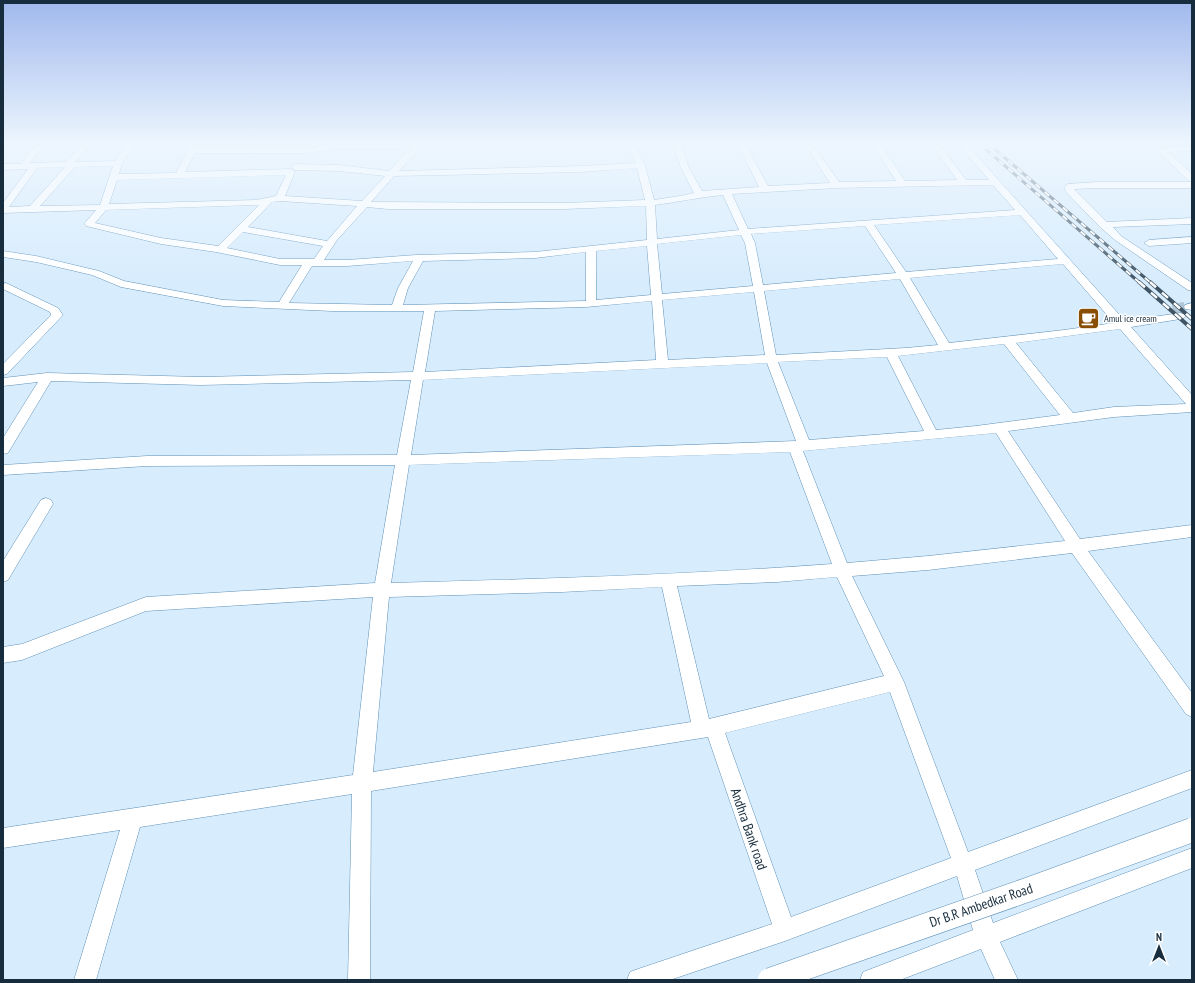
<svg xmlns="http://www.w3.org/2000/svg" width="1195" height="983" viewBox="0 0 1195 983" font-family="'PT Sans Narrow',sans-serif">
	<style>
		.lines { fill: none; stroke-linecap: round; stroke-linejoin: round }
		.minor-tunnel { stroke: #b1c6d6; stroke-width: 12; stroke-dasharray: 12 6; stroke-linecap: butt }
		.minor-casing { stroke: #5f91b8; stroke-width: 1 }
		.minor { fill: #fff; fill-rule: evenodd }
		.rail-far1-casing { stroke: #3f5464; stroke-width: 3 }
		.rail-casing { stroke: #3f5464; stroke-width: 4 }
		.rail-far1 { stroke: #fff; stroke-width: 2; stroke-dasharray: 6; stroke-linecap: butt }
		.rail { stroke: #fff; stroke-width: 2.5; stroke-dasharray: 8; stroke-linecap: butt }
		.tertiary-bridge-casing { stroke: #5f91b8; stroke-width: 25; stroke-linecap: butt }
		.tertiary-bridge { stroke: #fff; stroke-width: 24 }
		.labels { text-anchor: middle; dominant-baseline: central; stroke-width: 3; stroke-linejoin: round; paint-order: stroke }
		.far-poi-label { font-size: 10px; fill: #172c3c; stroke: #fff; text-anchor: start }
		.near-street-label { font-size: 14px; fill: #172c3c; stroke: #fff }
	</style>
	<rect width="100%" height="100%" fill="#d7ecfd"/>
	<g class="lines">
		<path class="minor-tunnel" d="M1173,310l16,-3"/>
		<defs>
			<g id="minor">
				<path d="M36,145h8l-14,18 36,-1 16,-17h8l-15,17 40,-1 12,-16h8l-13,18 -3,11 57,-1 15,-28h8l-1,3h107l29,-3h114l-4,2 -24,1 -21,23 182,-5 55,-3 -9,-18h8l10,20 9,35 26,-4 14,-3 -13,-25 -8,-23h8l8,23 13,23 57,-4 -21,-42h8l22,41 62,-3 -25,-38h8l26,37 57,-1 -23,-36h8l24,36 52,-1 -25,-35h8l26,35h23l-30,-35h8l158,176 55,-8 4,1 2,2 -2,2 -4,1 -49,8 61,68v17l-78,5 -106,14 72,108 112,-14v12l-104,14 104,142v24l-6,-3 -114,-161 -144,17 -76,6 52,106 64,170 224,-82v18l-217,82 18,53 199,-75v20l-192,74 18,38h-23l-14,-31 -81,31h-40l3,-8 110,-42 -16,-54 -172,65 -115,39h-43l3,-8 8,-3 134,-45 -64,-187 -337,54 -1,189h-22l4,-186 -212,33 -44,153h-22l46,-150 -117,18v-20l350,-53 20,-178 -227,14 -124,49 -19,3v-16l19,-3 124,-47 229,-14 20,-118 -248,1 -144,9v-10l144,-9 250,-1 14,-75 -210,5 -150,-4 -43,72 -5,1v-16l35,-56 -35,4v-8l44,-5 154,4 212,-5 11,-61h-92l-109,-5 -102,-19 -29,-12 -56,-13 -33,-5v-6l33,5 63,15 25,10 99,19 56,2 23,-37h-22l-64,-13 -55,-8 -75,-18 -2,-2 12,-14 -93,3v-10l25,-34 -25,1v-6h18zM342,148h69l-22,23 -50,-6 -44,-1 -4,3 4,3 44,1 46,5 -23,25 -77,-5 10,-24 -4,-3 -106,3 10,-19h112zM113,166l-13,39 -60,1 35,-39zM65,167l-35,39 -21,1 28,-39zM637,168l8,32 -81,3 -193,-1 23,-26 187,-4zM286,175l-10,21 -20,4 -147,4 8,-24zM993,185l22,25 -267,19 -16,-35 104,-6zM723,195l16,35 -82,9 -2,-34c23,-3 45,-8 68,-10zM280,201l77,5 -30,35 -79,-14 24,-25zM259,205l-41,41 -57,-8 -66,-15 11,-13zM646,206l1,34 -112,12 -119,3 -69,5h-23l13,-20 30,-33 21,2h176zM1020,215l38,44 -152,13 -32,-47zM865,226l31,47 -133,12 -8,-42 -4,-9zM243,232l80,14 -9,13h-34l-53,-11zM741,235l4,8 8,43 -91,8 -5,-50zM647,246l4,49 -55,5v-49zM586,252v49l-183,4 5,-17 15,-27 112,-3zM413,261l-15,27 -6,17 -103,-2 23,-37h35zM1063,264l51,59 -50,7 -115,13 -39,-65zM900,279l38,66 -32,3 -130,7 -12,-64zM754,292l11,63 -97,5 -6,-60zM652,301l4,59 -231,12 10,-61 151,-4zM1120,329l66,75 -72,3 -41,6 -57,-70zM1004,344l56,71 -84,11 -40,4 -38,-74zM887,357l37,74 -115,9 -31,-78zM767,363l29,78 -385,14 12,-75zM996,433l69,108 -137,15 -81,7 -44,-112zM790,452l42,112c-147,11 -294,15 -441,19l18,-118zM837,577l47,99 -175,43 -32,-133 100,-4zM662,587l29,135 -318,50 16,-175 173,-5zM890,692l61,166 -160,59 -66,-184z"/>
				<path d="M1192,147v4l-24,1 24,22v8l-3,-1 -32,-31 4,-2z"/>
				<path d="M1097,182h95v6h-95l-23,1 33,33 85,-4v6l-79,3 8,9 71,47v8l-4,-1 -73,-50 -15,-13 -33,-34 -3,-6 4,-3z"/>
				<path d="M1192,237v6l-43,3 -5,-3 5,-3z"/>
				<path d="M6,283l52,25 5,7 -56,59 -4,1v-11l48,-49 -1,-3 -47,-23v-5z"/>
				<path d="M1192,303v7l-7,-1 -1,-2 1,-2z"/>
				<path d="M46,498l5,2 2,4 -45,76 -5,2v-21l38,-61z"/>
			</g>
		</defs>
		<use href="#minor" class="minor-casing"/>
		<use href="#minor" class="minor"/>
		<defs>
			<g id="rail-far1">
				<path d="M981,145l159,138"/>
				<path d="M990,145l161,138"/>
			</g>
			<g id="rail">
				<path d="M1139,282l53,47"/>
				<path d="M1150,282l42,37"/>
			</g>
		</defs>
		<use href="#rail-far1" class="rail-far1-casing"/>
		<use href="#rail" class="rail-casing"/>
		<use href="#rail-far1" class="rail-far1"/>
		<use href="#rail" class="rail"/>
		<defs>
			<path id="tertiary-bridge" d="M770,980l257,-90 165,-60"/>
		</defs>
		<use href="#tertiary-bridge" class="tertiary-bridge-casing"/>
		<use href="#tertiary-bridge" class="tertiary-bridge"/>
	</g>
	<linearGradient id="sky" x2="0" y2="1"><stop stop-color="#a0b8ed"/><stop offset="0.51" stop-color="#edf6fe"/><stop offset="1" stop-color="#edf6fe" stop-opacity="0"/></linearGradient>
	<rect width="1195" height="282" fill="url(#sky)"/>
	<defs>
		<symbol id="cafe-square" viewBox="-11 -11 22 22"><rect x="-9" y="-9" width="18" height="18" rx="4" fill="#884e04" stroke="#fff"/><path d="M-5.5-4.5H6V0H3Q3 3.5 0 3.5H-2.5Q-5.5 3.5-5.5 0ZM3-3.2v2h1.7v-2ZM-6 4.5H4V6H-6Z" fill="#fff"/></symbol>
	</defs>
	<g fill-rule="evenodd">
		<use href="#cafe-square" x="1076" y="306" width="25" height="25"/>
	</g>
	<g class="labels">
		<g class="far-poi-label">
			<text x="1104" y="318">Amul ice cream</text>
		</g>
		<g class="near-street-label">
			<text transform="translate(749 829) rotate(71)">Andhra Bank road</text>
			<text transform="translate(981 905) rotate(-19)">Dr B.R Ambedkar Road</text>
		</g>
	</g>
	<rect width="1195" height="983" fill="none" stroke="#172c3c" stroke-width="8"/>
	<g transform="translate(1159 947)" stroke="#ffffff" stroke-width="3" paint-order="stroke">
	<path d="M0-3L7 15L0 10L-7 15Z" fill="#172c3c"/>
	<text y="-6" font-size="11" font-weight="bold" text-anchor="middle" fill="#172c3c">N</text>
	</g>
</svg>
